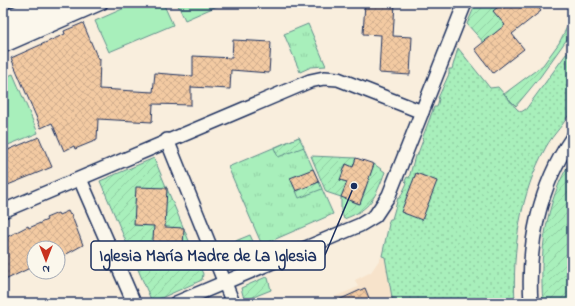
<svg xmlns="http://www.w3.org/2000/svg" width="575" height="306" viewBox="0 0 575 306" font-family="'Indie Flower',sans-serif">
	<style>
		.built { fill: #f7e3cb }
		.grass { fill: url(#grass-dots); stroke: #628f8c }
		.park { fill: url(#park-tufts); stroke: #628f8c }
		.garden { fill: url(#garden-furrows); stroke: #628f8c }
		.pitch { fill: #a8efbb; stroke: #628f8c }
		.building { fill: url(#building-cross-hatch); stroke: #1b2f5e }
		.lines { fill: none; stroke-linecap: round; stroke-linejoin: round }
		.minor-casing { stroke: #1b2f5e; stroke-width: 16 }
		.tertiary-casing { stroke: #1b2f5e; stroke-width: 19 }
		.minor { stroke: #fbf7ec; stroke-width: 13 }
		.tertiary { stroke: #fbf7ec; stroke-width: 16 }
		.leader { fill: none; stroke: #1b2f5e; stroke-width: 1.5 }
		.callout-dot { fill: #1b2f5e; stroke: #fbf7ec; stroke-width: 1.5 }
		.callout { fill: #fbf7ec; stroke: #1b2f5e; stroke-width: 1.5 }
		.callout-label { font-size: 17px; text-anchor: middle; font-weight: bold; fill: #1b2f5e }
	</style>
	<defs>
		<pattern id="grass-dots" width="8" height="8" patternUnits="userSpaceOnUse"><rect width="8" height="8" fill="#a8efbb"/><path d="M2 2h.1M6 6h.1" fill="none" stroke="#90cda3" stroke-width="1.8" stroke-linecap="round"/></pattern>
		<pattern id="park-tufts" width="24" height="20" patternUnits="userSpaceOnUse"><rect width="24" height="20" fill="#a8efbb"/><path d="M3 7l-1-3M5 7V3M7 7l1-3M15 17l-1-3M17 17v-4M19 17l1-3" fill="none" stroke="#90cda3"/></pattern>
		<pattern id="garden-furrows" width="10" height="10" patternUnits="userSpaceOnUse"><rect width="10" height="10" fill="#a8efbb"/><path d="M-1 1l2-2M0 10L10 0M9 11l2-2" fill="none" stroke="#90cda3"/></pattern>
		<pattern id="building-cross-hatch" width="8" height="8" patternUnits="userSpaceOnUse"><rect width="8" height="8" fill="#f3caa2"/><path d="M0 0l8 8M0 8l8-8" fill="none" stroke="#d0ae8e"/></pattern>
	</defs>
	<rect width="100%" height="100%" fill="#f9eedd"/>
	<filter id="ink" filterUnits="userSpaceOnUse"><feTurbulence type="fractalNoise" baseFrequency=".025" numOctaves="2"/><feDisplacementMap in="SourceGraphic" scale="8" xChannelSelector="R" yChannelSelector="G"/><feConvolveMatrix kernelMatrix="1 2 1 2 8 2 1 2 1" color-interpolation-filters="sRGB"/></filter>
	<g filter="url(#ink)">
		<path class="built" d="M382,256l3,1 8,46h-73l38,-16 -3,-7 16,-8z"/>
		<path class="grass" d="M572,46c0,11 2,57 -1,64 -5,13 -18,24 -25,37 -26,47 -34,103 -31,156h-122l-8,-46 -3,-1 7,-32 -1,-1 2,-4h2l6,-21h2l7,-15 -2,-2 2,-4 2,1 6,-22h2l6,-16 -1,-1 12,-32h3l2,-8 -1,-1 11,-24v-5h3l6,-21 32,40 8,-1 19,22 4,3 5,-3z"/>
		<g class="park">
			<path d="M308,24l18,42 -15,1 -11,5 -16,-38z"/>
			<path d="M299,137l34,77 -71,31 -34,-78z"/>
		</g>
		<g class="garden">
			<path d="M3,3h24l-24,11z"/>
			<path d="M476,3l26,1 -9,7 7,8 10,2 -25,23 -18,-20z"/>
			<path d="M572,17v15l-32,45 -24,29 -12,-12 39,-29 16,-22z"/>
			<path d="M299,137l5,10 -26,10 -4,-9z"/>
			<path d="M311,156l45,2 -3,9 -7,-3 -6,16 7,2 -5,15 17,7 15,-40 11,8c-10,26 -14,37 -41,47l-3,-8v-14l-15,-5z"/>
			<path d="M154,158l49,116 -1,6 -50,22 -52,-121z"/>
			<path d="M572,159v144h-29c-4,-49 2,-102 29,-144z"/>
			<path d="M319,182l3,7 -23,9 -3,-7z"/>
			<path d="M250,235l6,13 -30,12 -5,-13z"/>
			<path d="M266,277l2,1 3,12 -25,10 -2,-1 -3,-11z"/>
		</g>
		<g class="pitch">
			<path d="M136,3h27l10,22 -64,27 -14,-31z"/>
			<path d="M177,3h47l-39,17z"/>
			<path d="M13,74l25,59 -30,12 -5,-13v-54z"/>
		</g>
		<g class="building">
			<path d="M365,3h30l-2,33 19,1 -2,38 -31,-2 2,-38 -18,-1z"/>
			<path d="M503,3h32l6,8 -29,23 12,15 -31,24 -18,-24 30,-24 -12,-14z"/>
			<path d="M83,23l15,36h2l-1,30 54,3 2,-19 38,3v-20l39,2 1,-18 38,2 -2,31 -38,-3 -1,19 -39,-2v18l-38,-1 -1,18 -54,-3 -1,21 -22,9 -1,-3 -10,5 -12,-28 -11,5 -30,-70 54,-24 -1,-3z"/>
			<path d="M39,137l13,30 -49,20v-35z"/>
			<path d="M356,158l18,6 -14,40 -19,-7 6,-15 -7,-2 6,-16 7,3z"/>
			<path d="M313,169l6,13 -23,9 -6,-13z"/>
			<path d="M416,173l21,8 -15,39 -21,-8z"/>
			<path d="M136,187l31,1 -2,39 19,1 -2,38 -31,-1 3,-39 -20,-1z"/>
			<path d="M68,211l2,4 1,-1 12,31 -20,11 -1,-2 -4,1v-7h-24v18l-31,15v-42l25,-13 1,2 18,-8 -1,-2 12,-5 1,2z"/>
			<path d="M365,288l6,15h-39z"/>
		</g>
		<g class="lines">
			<defs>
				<g id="minor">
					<path d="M3,46l98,-43"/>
					<path d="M167,140l66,163"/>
					<path d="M80,179l54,124"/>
					<path d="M3,211l307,-130 14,-3 14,1 84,33"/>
					<path d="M176,303l184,-78 15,-9 14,-21 76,-192"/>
					<path d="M531,303c-4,-57 8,-117 41,-165"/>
				</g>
				<g id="tertiary">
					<path d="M3,20l39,-17"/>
					<path d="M3,36l74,-33"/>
				</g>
			</defs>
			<use href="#minor" class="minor-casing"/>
			<use href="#tertiary" class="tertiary-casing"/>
			<use href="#minor" class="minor"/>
			<use href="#tertiary" class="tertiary"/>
		</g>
	</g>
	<path class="leader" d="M354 186L325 255"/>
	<circle class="callout-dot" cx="354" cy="186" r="4"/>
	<rect class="callout" x="91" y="241" width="234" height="29" rx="4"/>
	<g class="callout-label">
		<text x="208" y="261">Iglesia María Madre de La Iglesia</text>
	</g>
	<rect width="575" height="306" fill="none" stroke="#fbf7ec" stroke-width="16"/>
	<rect x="8" y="8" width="559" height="290" fill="none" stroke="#1b2f5e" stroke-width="1.5" filter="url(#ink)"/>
	<g transform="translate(46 260) rotate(180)"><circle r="19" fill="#fbf7ec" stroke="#a1a7b3"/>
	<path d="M0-3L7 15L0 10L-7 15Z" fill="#c8321e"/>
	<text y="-6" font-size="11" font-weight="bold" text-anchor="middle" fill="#1b2f5e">N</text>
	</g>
</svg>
